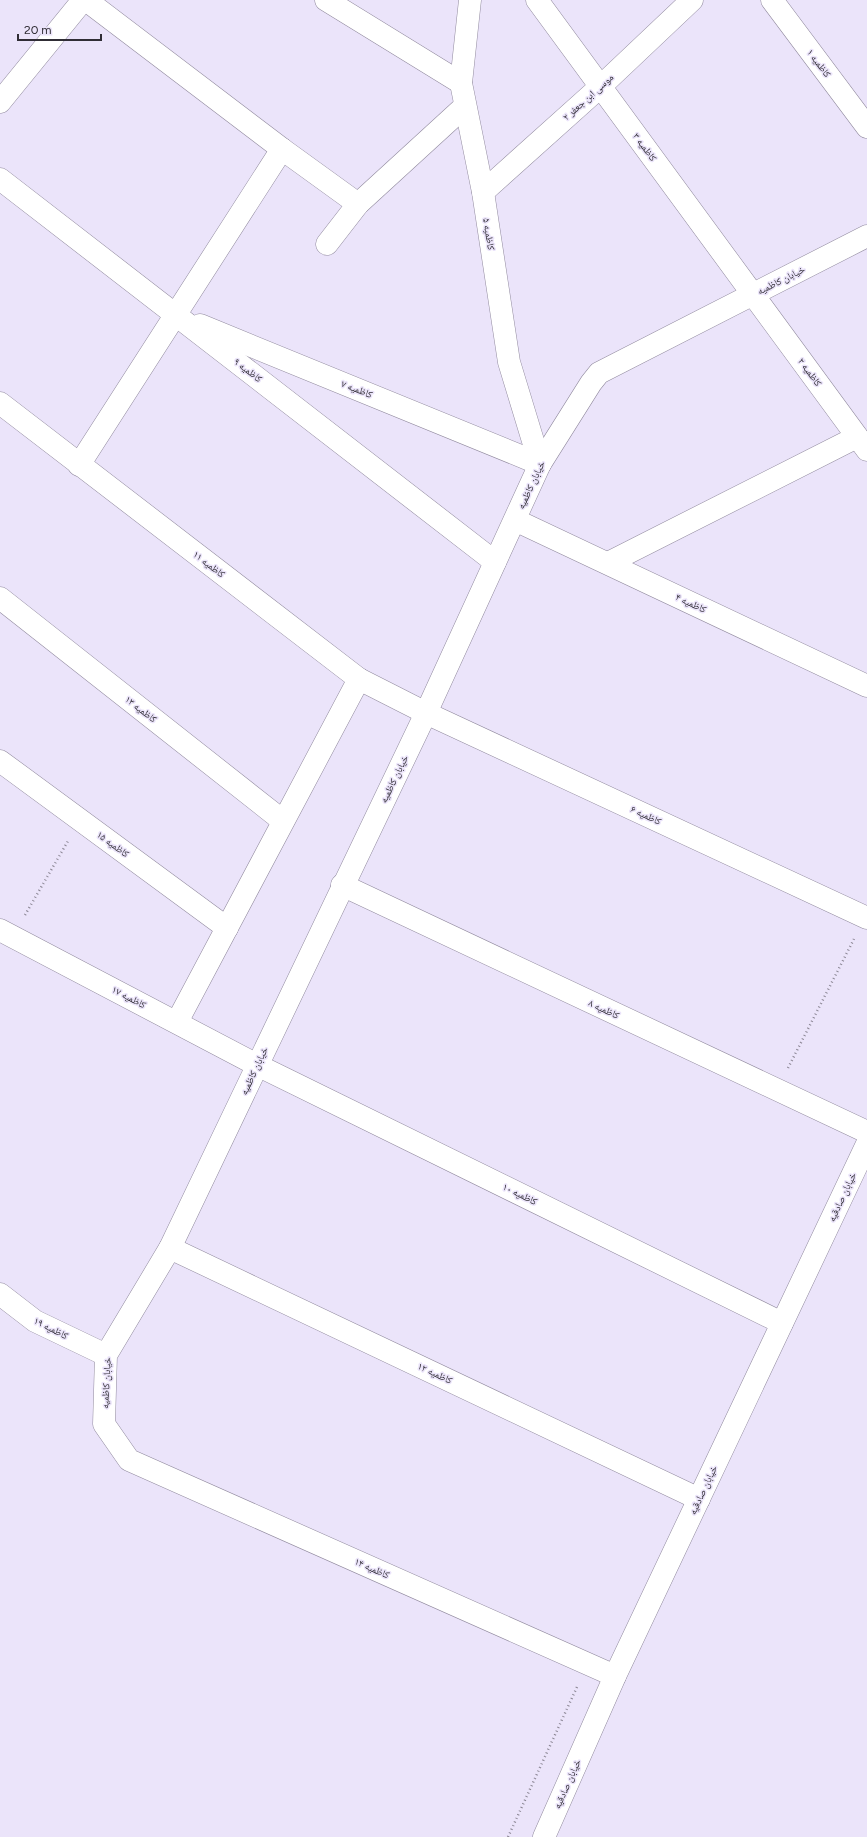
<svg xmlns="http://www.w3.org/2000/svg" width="867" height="1837" viewBox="0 0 867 1837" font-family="Figtree,'Noto Naskh Arabic',sans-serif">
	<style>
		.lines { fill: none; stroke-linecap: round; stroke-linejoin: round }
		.street-casing { stroke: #918a9e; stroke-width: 23 }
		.path { stroke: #8c8795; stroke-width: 2.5; stroke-dasharray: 1 3; stroke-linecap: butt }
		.street { stroke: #fff; stroke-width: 22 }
		.labels { text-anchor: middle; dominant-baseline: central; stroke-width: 3; stroke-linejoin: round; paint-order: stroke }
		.street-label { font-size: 10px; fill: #302d35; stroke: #ebe4fa }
	</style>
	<rect width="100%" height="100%" fill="#ebe4fa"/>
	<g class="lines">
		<defs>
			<g id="street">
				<path d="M86,0l196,149 76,55"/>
				<path d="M326,0l135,83"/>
				<path d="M470,0l-9,83 22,109 26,170 31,102"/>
				<path d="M537,0l330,450"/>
				<path d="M772,0l95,127"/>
				<path d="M0,102l83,-102"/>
				<path d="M0,179l495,383"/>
				<path d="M483,192l117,-105 92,-87"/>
				<path d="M327,244l31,-40 107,-98"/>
				<path d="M200,325l340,139"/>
				<path d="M0,403l359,276 67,34 441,205"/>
				<path d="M79,465l203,-316"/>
				<path d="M515,520l352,166"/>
				<path d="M608,563l249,-126"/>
				<path d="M0,598l283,223"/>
				<path d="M0,761l227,167"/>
				<path d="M342,885l525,247"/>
				<path d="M0,930l257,135 525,258"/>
				<path d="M177,1022l182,-343"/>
				<path d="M170,1248l529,251"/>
				<path d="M0,1294l35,27 71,34"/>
				<path d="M615,1676l-486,-216 -25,-36 2,-69 64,-107 256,-535 114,-249 51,-81 8,-10 268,-137"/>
				<path d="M544,1837l71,-161 252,-532"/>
			</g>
		</defs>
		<use href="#street" class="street-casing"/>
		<g class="path">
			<path d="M25,915l43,-74"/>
			<path d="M788,1068l66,-129"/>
			<path d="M508,1837l69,-150"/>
		</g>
		<use href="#street" class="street"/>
	</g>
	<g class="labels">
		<g class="street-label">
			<text transform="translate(819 63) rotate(53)">کاظمیه ۱</text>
			<text transform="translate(588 97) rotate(-42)">موسی ابن جعفر ۲</text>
			<text transform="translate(645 147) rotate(54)">کاظمیه ۳</text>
			<text transform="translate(489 234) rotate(81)">کاظمیه ۵</text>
			<text transform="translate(781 280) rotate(-27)">خیابان کاظمیه</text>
			<text transform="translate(248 370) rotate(38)">کاظمیه ۹</text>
			<text transform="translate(810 372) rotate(54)">کاظمیه ۲</text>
			<text transform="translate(357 389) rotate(22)">کاظمیه ۷</text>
			<text transform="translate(531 485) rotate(-65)">خیابان کاظمیه</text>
			<text transform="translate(209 564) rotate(37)">کاظمیه ۱۱</text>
			<text transform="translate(691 603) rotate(25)">کاظمیه ۴</text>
			<text transform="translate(141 709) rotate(38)">کاظمیه ۱۳</text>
			<text transform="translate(394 779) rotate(-64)">خیابان کاظمیه</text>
			<text transform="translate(646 815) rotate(25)">کاظمیه ۶</text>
			<text transform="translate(113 844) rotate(36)">کاظمیه ۱۵</text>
			<text transform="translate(129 997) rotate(28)">کاظمیه ۱۷</text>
			<text transform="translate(604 1009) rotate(25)">کاظمیه ۸</text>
			<text transform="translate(254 1071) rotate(-65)">خیابان کاظمیه</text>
			<text transform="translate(520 1194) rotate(26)">کاظمیه ۱۰</text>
			<text transform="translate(842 1197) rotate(-65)">خیابان صادقیه</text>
			<text transform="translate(51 1328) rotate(27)">کاظمیه ۱۹</text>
			<text transform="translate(435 1373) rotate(25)">کاظمیه ۱۲</text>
			<text transform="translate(106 1383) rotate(-87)">خیابان کاظمیه</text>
			<text transform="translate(703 1490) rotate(-65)">خیابان صادقیه</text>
			<text transform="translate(372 1568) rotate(24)">کاظمیه ۱۴</text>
			<text transform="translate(567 1784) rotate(-66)">خیابان صادقیه</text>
		</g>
	</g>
	<path d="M18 34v6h83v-6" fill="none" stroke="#302d35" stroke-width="2"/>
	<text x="24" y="34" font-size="12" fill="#302d35" stroke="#ebe4fa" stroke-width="3" paint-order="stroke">20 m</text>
</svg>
